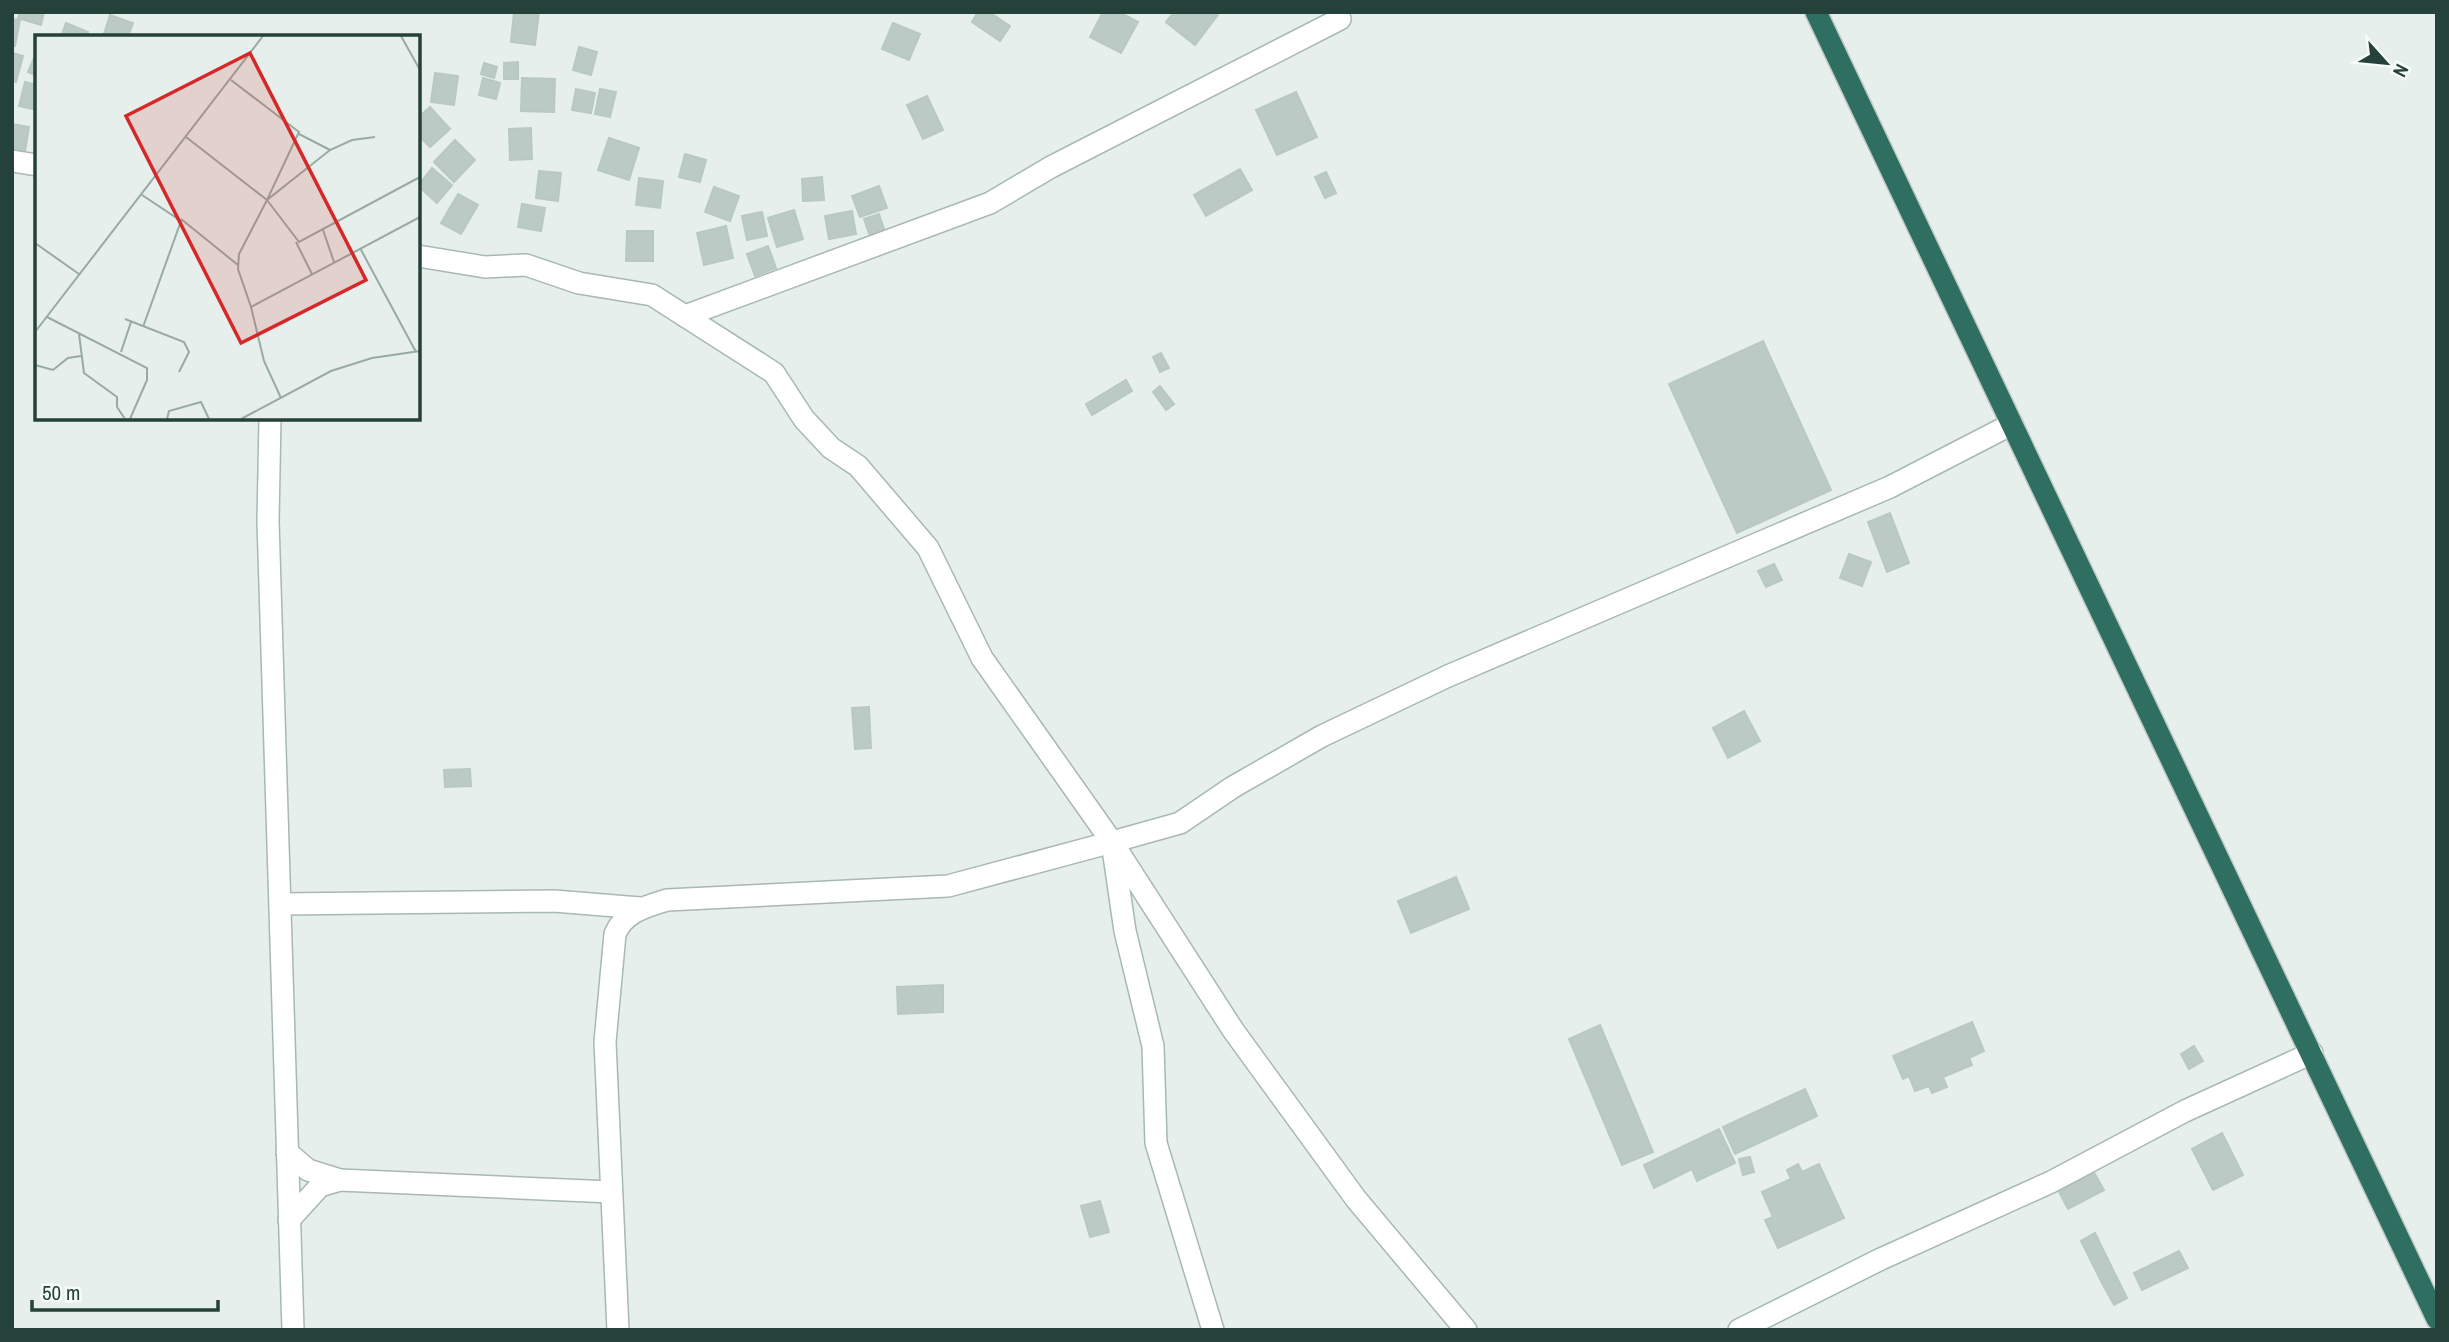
<svg xmlns="http://www.w3.org/2000/svg" width="2449" height="1342" viewBox="0 0 2449 1342" font-family="'Archivo Narrow',sans-serif">
	<style>
		.building { fill: #bbcac4; stroke: #b8c9c2; stroke-width: 2 }
		.lines { fill: none; stroke-linecap: round; stroke-linejoin: round }
		.minor-casing { stroke: #a8b8b2; stroke-width: 24 }
		.highway-casing { stroke: #c2cac8; stroke-width: 24 }
		.minor { stroke: #fff; stroke-width: 21 }
		.highway { stroke: #2f6f62; stroke-width: 21 }
		.inset-road { fill: none; stroke: #98aaa4; stroke-width: 2 }
		.view { fill: #d62828; fill-opacity: 0.15; stroke: #d62828; stroke-width: 3.5 }
		.inset-edge { fill: none; stroke: #24423a; stroke-width: 3.5 }
	</style>
	<rect width="100%" height="100%" fill="#e6efeb"/>
	<g class="building">
		<path d="M20,12h24l-3,13 -23,-7z"/>
		<path d="M514,12h25l-4,33 -24,-3z"/>
		<path d="M978,12h11l21,14 -10,15 -28,-19z"/>
		<path d="M1103,12h16l19,10 -17,31 -31,-16z"/>
		<path d="M1174,12h46l-25,33 -29,-23z"/>
		<path d="M110,15l23,8 -5,14h-25z"/>
		<path d="M12,19l8,1 -5,26h-3z"/>
		<path d="M66,23l22,9 -2,5h-25z"/>
		<path d="M893,23l27,11 -11,26 -27,-11z"/>
		<path d="M579,47l18,5 -6,23 -18,-5z"/>
		<path d="M37,51v25l-9,-4z"/>
		<path d="M12,53l11,3 -7,26 -4,-1z"/>
		<path d="M518,62v17h-14v-16z"/>
		<path d="M484,63l13,4 -3,11 -13,-4z"/>
		<path d="M435,73l23,3 -4,29 -23,-3z"/>
		<path d="M483,78l17,5 -4,16 -17,-4z"/>
		<path d="M522,78l33,1 -1,33 -33,-1z"/>
		<path d="M25,82l12,3v25l-18,-4z"/>
		<path d="M576,89l19,4 -4,20 -19,-3z"/>
		<path d="M600,89l16,3 -6,25 -15,-3z"/>
		<path d="M1296,92l21,45 -40,18 -21,-45z"/>
		<path d="M927,96l16,34 -20,9 -16,-34z"/>
		<path d="M430,107l20,22 -20,18 -12,-12v-17z"/>
		<path d="M12,124l17,3 -5,30 -12,-2z"/>
		<path d="M531,128l1,31 -22,1 -1,-31z"/>
		<path d="M609,138l30,10 -10,32 -31,-10z"/>
		<path d="M455,140l20,20 -21,22 -20,-20z"/>
		<path d="M685,154l21,6 -6,22 -21,-5z"/>
		<path d="M432,168l20,17 -15,18 -19,-17z"/>
		<path d="M1240,169l12,21 -46,26 -12,-21z"/>
		<path d="M539,171l22,2 -3,28 -22,-3z"/>
		<path d="M1326,172l10,21 -11,5 -10,-21z"/>
		<path d="M822,177l2,23 -21,1 -1,-22z"/>
		<path d="M639,178l24,3 -3,27 -24,-3z"/>
		<path d="M879,186l8,22 -27,9 -8,-21z"/>
		<path d="M714,187l25,9 -9,25 -25,-9z"/>
		<path d="M458,194l20,11 -17,29 -20,-11z"/>
		<path d="M522,204l23,4 -4,23 -23,-4z"/>
		<path d="M794,210l9,29 -26,8 -9,-29z"/>
		<path d="M852,211l4,23 -27,5 -4,-23z"/>
		<path d="M762,212l5,24 -20,4 -5,-24z"/>
		<path d="M879,214l6,18 -15,4 -6,-17z"/>
		<path d="M726,226l7,32 -29,7 -7,-32z"/>
		<path d="M627,231h26v30h-27z"/>
		<path d="M768,246l8,22 -21,8 -8,-22z"/>
		<path d="M1763,341l68,149 -94,43 -68,-149z"/>
		<path d="M1161,353l8,15 -9,4 -7,-15z"/>
		<path d="M1126,380l6,11 -40,24 -6,-11z"/>
		<path d="M1160,386l14,18 -8,6 -13,-18z"/>
		<path d="M1890,513l19,50 -22,9 -19,-50z"/>
		<path d="M1849,554l22,8 -9,24 -22,-8z"/>
		<path d="M1774,564l8,16 -16,7 -8,-16z"/>
		<path d="M869,707l2,41 -16,1 -3,-41z"/>
		<path d="M1744,711l16,30 -32,17 -15,-30z"/>
		<path d="M470,769l1,17 -26,1 -1,-17z"/>
		<path d="M1456,877l13,32 -58,24 -13,-32z"/>
		<path d="M943,985v27l-45,2 -1,-27z"/>
		<path d="M1972,1022l12,29 -15,7 3,7 -29,12 4,10 -15,6 -3,-7 -14,5 -6,-15 -6,3 -10,-23z"/>
		<path d="M1600,1025l53,127 -31,13 -53,-126z"/>
		<path d="M2194,1046l9,15 -14,8 -8,-15z"/>
		<path d="M1805,1089l12,27 -82,38 -12,-27z"/>
		<path d="M1719,1129l16,34 -38,18 -5,-12 -38,19 -10,-23z"/>
		<path d="M2222,1133l21,42 -30,15 -21,-41z"/>
		<path d="M1750,1157l4,15 -11,3 -4,-16z"/>
		<path d="M1798,1164l4,8 17,-8 25,54 -66,30 -13,-28 8,-3 -11,-25 29,-13 -4,-9z"/>
		<path d="M2092,1169l12,21 -36,19 -11,-21z"/>
		<path d="M1100,1201l9,31 -19,5 -9,-31z"/>
		<path d="M2095,1233l21,43 -14,7 -21,-42z"/>
		<path d="M2179,1251l9,17 -46,22 -8,-17z"/>
		<path d="M2116,1276l11,22 -13,7 -12,-22z"/>
	</g>
	<g class="lines">
		<defs>
			<g id="minor">
				<path d="M12,161l25,4"/>
				<path d="M418,256l67,11 41,-2 53,18 73,12 122,78 30,46 27,29 27,18 70,82 54,110 130,184 13,89 28,115 3,97 57,187"/>
				<path d="M685,316l305,-113 61,-36 289,-148"/>
				<path d="M270,418l-2,103 25,809"/>
				<path d="M280,904l274,-3 86,7"/>
				<path d="M287,1152l21,18 32,10 271,12"/>
				<path d="M289,1220l31,-34 20,-6"/>
				<path d="M618,1330l-13,-288 10,-108c9,-22 30,-27 52,-34l281,-14 164,-44"/>
				<path d="M1466,1330l-110,-131 -123,-169 -121,-188 68,-19 53,-36 89,-51 126,-60 442,-189 122,-63"/>
				<path d="M1739,1330l142,-71 170,-77 134,-71 127,-58"/>
			</g>
			<path id="highway" d="M1816,12l621,1307"/>
		</defs>
		<use href="#minor" class="minor-casing"/>
		<use href="#highway" class="highway-casing"/>
		<use href="#minor" class="minor"/>
		<use href="#highway" class="highway"/>
	</g>
	<g transform="translate(35 35)">
		<rect width="385" height="385" fill="#e6efeb"/>
		<path class="inset-road" d="M366,1l19,34M264,99l31,16M151,102l81,63 32,-68 -68,-52M107,160l39,26 -38,106M232,165l32,42 121,-65M146,184l57,46M288,195l11,32M261,207l16,32M0,208l44,31M325,213l56,104M216,272l-13,-38 1,-15 28,-54 63,-50 22,-10 23,-3M12,282l100,51v12l-17,39M90,284l59,23 5,10 -10,20M0,297l228,-296M44,299l5,39 33,24v10l8,12M86,317l10,-30M0,330l18,5 15,-12 13,-2M246,363l-17,-37 -13,-54 169,-90M132,384l2,-8 32,-9 8,17M206,384l90,-48 41,-13 48,-7"/>
		<path class="view" d="M215,18l116,227 -125,63 -115,-227z"/>
		<rect width="385" height="385" class="inset-edge"/>
	</g>
	<rect width="2449" height="1342" fill="none" stroke="#24423a" stroke-width="28"/>
	<g transform="translate(2386 63) rotate(117)" stroke="#f7fbf9" stroke-width="5" paint-order="stroke">
	<path d="M0-5L12 26L0 18L-12 26Z" fill="#24423a"/>
	<text y="-10" font-size="19" font-weight="bold" text-anchor="middle" fill="#24423a">N</text>
	</g>
	<path d="M32 1300v10h186v-10" fill="none" stroke="#24423a" stroke-width="3.5"/>
	<text x="42" y="1300" font-size="21" fill="#24423a" stroke="#f7fbf9" stroke-width="5" paint-order="stroke">50 m</text>
</svg>
